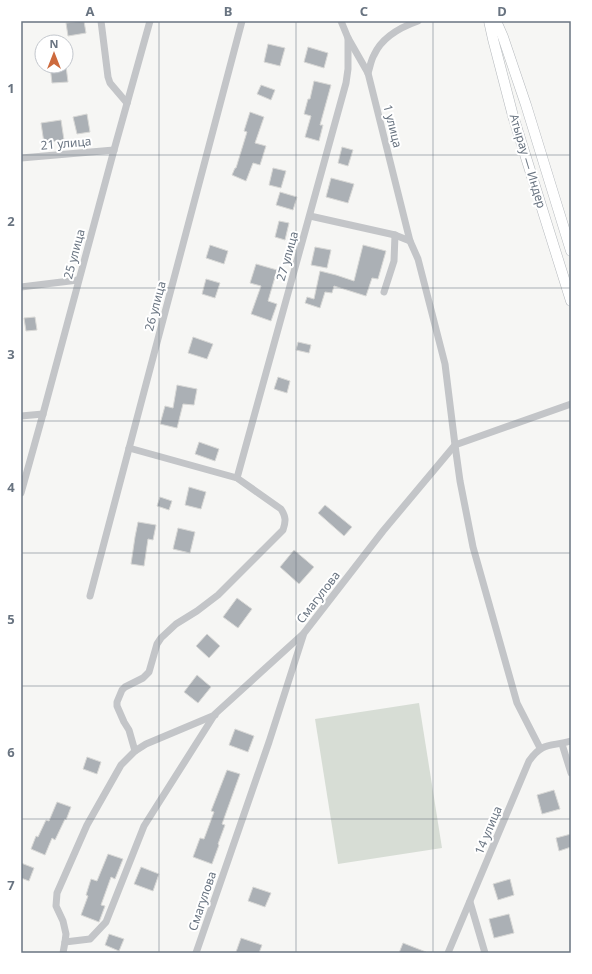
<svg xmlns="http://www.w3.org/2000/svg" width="592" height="974" viewBox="0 0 592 974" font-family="'Noto Sans',sans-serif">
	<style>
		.green { fill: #d7ddd5 }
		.building { fill: #abb0b5; stroke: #d8d8d6 }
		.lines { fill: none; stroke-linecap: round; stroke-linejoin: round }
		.secondary-casing { stroke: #b5b9bd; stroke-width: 11 }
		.minor { stroke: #c3c5c8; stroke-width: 7 }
		.secondary { stroke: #fff; stroke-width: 10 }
		.grid { fill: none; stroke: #697481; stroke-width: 1; stroke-opacity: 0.55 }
		.labels { text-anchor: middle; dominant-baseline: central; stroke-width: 4; stroke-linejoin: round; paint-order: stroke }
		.street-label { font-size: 12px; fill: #697481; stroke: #fff }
		.neatline { fill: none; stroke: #697481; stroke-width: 1.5 }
		.grid-label { font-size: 13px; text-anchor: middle; font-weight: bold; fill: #697481 }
	</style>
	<rect width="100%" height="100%" fill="#f6f6f4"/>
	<path class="green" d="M419,703l23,145 -104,16 -23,-145z"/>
	<g class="building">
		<path d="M84,21l2,12 -18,3 -2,-13z"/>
		<path d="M268,44l17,4 -5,18 -16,-4z"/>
		<path d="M308,47l20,6 -4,15 -20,-6z"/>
		<path d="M50,66h16l2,16 -16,1z"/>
		<path d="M314,81l17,4 -11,40h3l-4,16 -14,-4 6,-21 -7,-2 4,-15h2z"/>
		<path d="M261,85l14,5 -4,10 -14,-6z"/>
		<path d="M250,112l14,5 -9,26 11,3 -6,19 -7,-2 -7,18 -14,-6 3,-7h1l11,-36 -3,-1z"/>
		<path d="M87,114l3,18 -13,2 -4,-17z"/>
		<path d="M61,120l3,20 -20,3 -3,-20z"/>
		<path d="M342,147l11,3 -5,16 -10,-3z"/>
		<path d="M273,168l13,3 -5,17 -12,-3z"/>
		<path d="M331,178l23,6 -6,19 -22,-6z"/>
		<path d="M280,192l17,5 -4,13 -17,-5z"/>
		<path d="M279,221l10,2 -4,17 -10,-3z"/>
		<path d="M210,245l18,6 -4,13 -18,-6z"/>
		<path d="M363,245l23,6 -8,28 -6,-1 -6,18 -32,-10 -2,7 -7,-1 -5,16 -15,-5 2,-6 7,2 6,-28 16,4 18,6z"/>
		<path d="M315,247l16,3 -4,18 -16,-3z"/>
		<path d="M256,264l21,6 -9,31 9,3 -6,17 -20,-7 10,-28 -11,-3z"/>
		<path d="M206,279l14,4 -5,15 -13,-4z"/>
		<path d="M35,317l2,13 -11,1 -2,-13z"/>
		<path d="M193,337l20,7 -6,15 -19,-6z"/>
		<path d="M298,342l13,3 -2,8 -13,-3z"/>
		<path d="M278,377l12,4 -3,12 -13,-4z"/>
		<path d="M177,385l20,4 -3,16 -11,-1 -6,24 -17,-4 5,-18 8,2z"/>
		<path d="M199,442l20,7 -4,12 -20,-7z"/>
		<path d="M189,487l17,5 -5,17 -16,-4z"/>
		<path d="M160,497l12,4 -3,9 -12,-4z"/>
		<path d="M325,505l27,22 -8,9 -26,-23z"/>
		<path d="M138,522l18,3 -3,15 -5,-1 -4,27 -13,-2 4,-27z"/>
		<path d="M178,528l17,4 -5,21 -17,-4z"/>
		<path d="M294,550l20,17 -15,17 -19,-17z"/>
		<path d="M237,598l15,11 -14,19 -15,-11z"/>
		<path d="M207,634l13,12 -11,12 -13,-12z"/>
		<path d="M197,675l14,12 -13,16 -14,-11z"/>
		<path d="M235,729l19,7 -6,16 -19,-7z"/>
		<path d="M87,757l14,5 -4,12 -14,-5z"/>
		<path d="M227,770l13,4 -18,50 3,1 -7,19 1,1 -7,19 -19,-7 7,-19 4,1 10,-27 -3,-1z"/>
		<path d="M554,790l6,19 -18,5 -5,-19z"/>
		<path d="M57,802l14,5 -5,13 -1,-1 -10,21 -3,-2 -7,17 -14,-6 5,-13 2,1 8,-17 3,1z"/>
		<path d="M571,834v13l-12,4 -3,-13z"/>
		<path d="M108,854l15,5 -8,20 -4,-2 -10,28 4,1 -6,16 -18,-7 7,-19 -2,-1 5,-16 6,2z"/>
		<path d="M21,863l13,5 -5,13 -8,-3z"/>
		<path d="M141,867l18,7 -6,17 -19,-7z"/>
		<path d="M510,879l4,16 -16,5 -5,-16z"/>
		<path d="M253,887l18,6 -6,14 -17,-6z"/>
		<path d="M509,914l5,19 -20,5 -5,-19z"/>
		<path d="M109,934l15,5 -5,12 -14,-6z"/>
		<path d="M241,938l21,7 -3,8h-20l-3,-1z"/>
		<path d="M403,943l23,9v1h-27z"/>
	</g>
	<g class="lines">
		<defs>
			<g id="secondary">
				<path d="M489,21l4,18 20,77 58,185"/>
				<path d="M496,21l7,16 23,68 45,146"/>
			</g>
		</defs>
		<use href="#secondary" class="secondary-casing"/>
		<g class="minor">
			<path d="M101,21l7,56 2,6 17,20"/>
			<path d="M341,21l7,17 20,35 42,168"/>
			<path d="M368,73c2,-6 3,-13 6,-18 8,-18 27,-28 44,-34"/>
			<path d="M21,158l93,-8"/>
			<path d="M310,216l85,19 15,6 8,18 27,105 10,81 5,36 13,66 44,156 23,45"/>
			<path d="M21,287l57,-7"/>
			<path d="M384,292l10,-31 1,-26"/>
			<path d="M21,416l22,-2"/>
			<path d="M129,448l108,30 44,31c5,8 5,12 2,21l-65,65 -21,16 -21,13 -15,14 -4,6 -8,28 -6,6 -18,9 -3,3 -5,12v4l7,16 5,8 6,21"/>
			<path d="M237,478l109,-395 2,-14v-31"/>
			<path d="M21,493l22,-79 71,-264 36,-129"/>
			<path d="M90,596l152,-575"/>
			<path d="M562,744l9,29"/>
			<path d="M470,902l15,51"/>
			<path d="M65,942l1,-8 -3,-13 -7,-15 1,-13 30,-68 34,-60 14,-14 11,-7 69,-29"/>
			<path d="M63,953l2,-11 25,-3 16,-17 38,-96 71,-112 88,-80"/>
			<path d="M196,953l73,-211 35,-109 79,-102 72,-86 116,-41"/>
			<path d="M448,953l81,-192c14,-20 22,-14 42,-20"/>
		</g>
		<use href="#secondary" class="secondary"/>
	</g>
	<path class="grid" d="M159,21v932M296,21v932M433,21v932M21,155h550M21,288h550M21,421h550M21,553h550M21,686h550M21,819h550"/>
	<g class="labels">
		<g class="street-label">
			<text transform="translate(393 126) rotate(76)">1 улица</text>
			<text transform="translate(66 143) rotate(-5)">21 улица</text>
			<text transform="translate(528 161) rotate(73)">Атырау — Индер</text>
			<text transform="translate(74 254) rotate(-75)">25 улица</text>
			<text transform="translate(287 256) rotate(-74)">27 улица</text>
			<text transform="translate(155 306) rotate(-75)">26 улица</text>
			<text transform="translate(318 597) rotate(-52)">Смагулова</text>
			<text transform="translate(488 830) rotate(-67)">14 улица</text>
			<text transform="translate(202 901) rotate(-71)">Смагулова</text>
		</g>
	</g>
	<rect width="592" height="974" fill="none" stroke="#ffffff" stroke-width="44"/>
	<g transform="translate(54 54)"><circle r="19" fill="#ffffff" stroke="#c3c7cd"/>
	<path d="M0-3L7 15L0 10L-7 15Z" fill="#cd6a3d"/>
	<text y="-6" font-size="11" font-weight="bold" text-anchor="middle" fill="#697481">N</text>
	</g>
	<rect x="22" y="22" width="548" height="930" class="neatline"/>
	<g class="grid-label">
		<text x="90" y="16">A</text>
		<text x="228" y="16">B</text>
		<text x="364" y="16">C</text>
		<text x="502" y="16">D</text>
		<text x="11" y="93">1</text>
		<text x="11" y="226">2</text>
		<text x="11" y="359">3</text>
		<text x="11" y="492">4</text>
		<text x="11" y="624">5</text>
		<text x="11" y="757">6</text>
		<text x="11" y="890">7</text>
	</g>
</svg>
